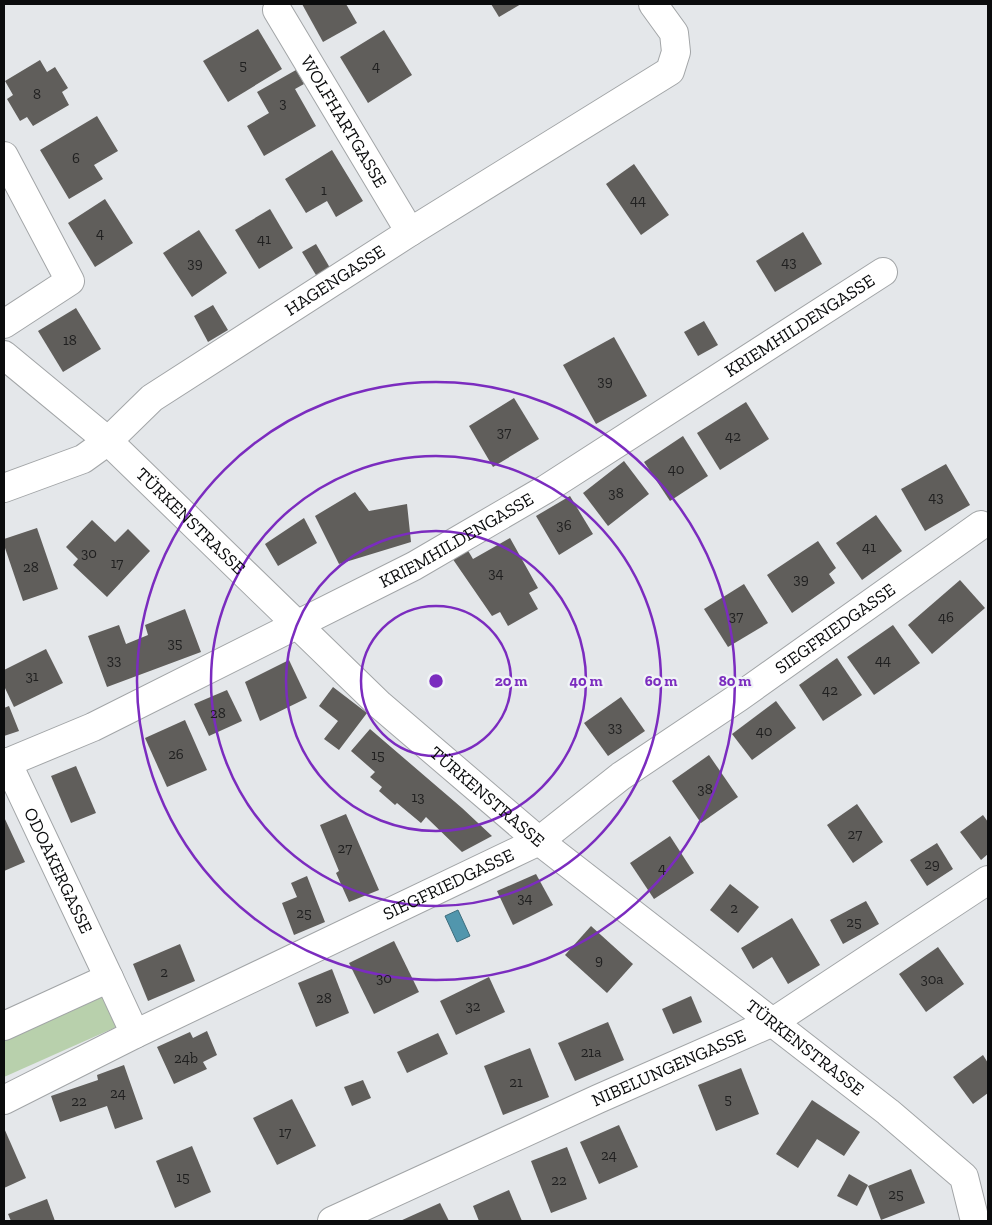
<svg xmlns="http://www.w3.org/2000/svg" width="992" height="1225" viewBox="0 0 992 1225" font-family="'Zilla Slab',serif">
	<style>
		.green { fill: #b8d0ac }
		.water { fill: #5196ad; stroke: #3c6d7d }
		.building { fill: #605e5b }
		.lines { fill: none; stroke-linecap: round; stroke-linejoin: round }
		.minor-casing { stroke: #a2a5a7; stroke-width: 30 }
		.minor { stroke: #fff; stroke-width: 28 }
		.ring { fill: none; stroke: #7b2cbf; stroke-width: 2.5 }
		.labels { text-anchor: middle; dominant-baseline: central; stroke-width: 4.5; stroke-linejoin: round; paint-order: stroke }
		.number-label { font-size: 15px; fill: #202020 }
		.street-label { font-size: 18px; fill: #0b0c0d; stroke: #f1f4f7 }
		.centre { fill: #7b2cbf; stroke: #f1f4f7; stroke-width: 2.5 }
		.ring-label { font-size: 15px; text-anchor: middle; font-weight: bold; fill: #7b2cbf; stroke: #f1f4f7; stroke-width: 4.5; stroke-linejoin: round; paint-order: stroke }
	</style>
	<rect width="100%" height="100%" fill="#e4e7ea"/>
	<path class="green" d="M108,991l15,33 -119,53v-40z"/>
	<path class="water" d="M458,910l12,26 -13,6 -12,-26z"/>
	<g class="building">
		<path d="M302,4h44l11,19 -34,19z"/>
		<path d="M491,4h30l-22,13z"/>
		<path d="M258,29l24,40 -54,33 -25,-41z"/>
		<path d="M384,30l28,45 -44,28 -28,-46z"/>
		<path d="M40,60l7,12 8,-5 13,21 -6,4 7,13 -36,21 -6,-9 -7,4 -13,-22 6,-4 -8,-14z"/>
		<path d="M296,70l8,14 -9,5 21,37 -52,30 -17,-30 22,-13 -12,-21z"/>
		<path d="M97,116l21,35 -24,14 9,14 -34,20 -29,-49z"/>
		<path d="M332,150l31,51 -27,16 -9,-16 -21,12 -21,-34z"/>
		<path d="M634,164l35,51 -28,20 -35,-51z"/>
		<path d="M105,199l28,44 -38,24 -27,-44z"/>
		<path d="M270,209l23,39 -34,21 -24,-39z"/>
		<path d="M199,230l28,43 -35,24 -29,-44z"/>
		<path d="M803,232l19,32 -47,28 -19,-31z"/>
		<path d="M316,244l17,29 -14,7 -17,-28z"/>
		<path d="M213,305l15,25 -20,12 -14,-26z"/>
		<path d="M76,308l25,41 -38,23 -25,-41z"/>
		<path d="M704,321l14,24 -20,11 -14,-24z"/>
		<path d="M614,337l33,59 -51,28 -33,-59z"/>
		<path d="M514,398l25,41 -46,28 -24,-41z"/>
		<path d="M746,402l23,37 -49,31 -23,-37z"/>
		<path d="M683,436l25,40 -38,25 -26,-39z"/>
		<path d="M624,461l25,33 -41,32 -25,-33z"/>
		<path d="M946,464l24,41 -45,26 -24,-42z"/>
		<path d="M355,492l14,19 38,-7 4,38 -72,22 -24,-48z"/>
		<path d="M570,496l23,38 -34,21 -23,-39z"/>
		<path d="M876,515l26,36 -40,29 -26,-37z"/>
		<path d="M304,518l13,25 -39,23 -13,-22z"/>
		<path d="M92,520l23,22 13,-13 22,22 -43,46 -34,-32 5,-6 -12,-12z"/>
		<path d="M37,528l21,61 -35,12 -19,-56v-6z"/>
		<path d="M510,538l28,50 -9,5 9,16 -30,17 -8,-14 -8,4 -40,-58 15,-9 6,10z"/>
		<path d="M818,541l18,27 -7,6 6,9 -43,30 -25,-38z"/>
		<path d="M960,580l25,28 -53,46 -24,-29z"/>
		<path d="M744,584l24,39 -40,24 -24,-38z"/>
		<path d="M185,609l16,43 -94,35 -19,-51 31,-11 7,19 22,-9 -3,-10z"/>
		<path d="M893,625l27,38 -46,32 -27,-38z"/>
		<path d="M46,649l17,34 -49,24 -10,-21v-16z"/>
		<path d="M837,658l25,37 -39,26 -24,-36z"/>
		<path d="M289,660l18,38 -47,23 -15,-39z"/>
		<path d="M333,687l34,26 -28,37 -15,-11 14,-18 -19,-15z"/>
		<path d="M227,690l15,31 -33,15 -15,-32z"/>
		<path d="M621,697l24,34 -37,25 -24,-33z"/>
		<path d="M776,701l20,27 -44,32 -20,-26z"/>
		<path d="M9,706l10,25 -15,5v-28z"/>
		<path d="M185,720l22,50 -40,17 -22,-49z"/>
		<path d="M370,729l92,79 30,28 -30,16 -36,-35 -5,6 -24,-20 -2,2 -16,-14 3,-4 -12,-10 5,-5 -24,-21z"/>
		<path d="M709,755l29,42 -37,26 -29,-42z"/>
		<path d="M76,766l20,47 -25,10 -20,-47z"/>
		<path d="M857,804l26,38 -30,21 -26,-38z"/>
		<path d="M346,814l33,76 -30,12 -13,-29 3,-2 -19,-46z"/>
		<path d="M983,815l5,7v32l-7,6 -21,-28z"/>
		<path d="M4,817l21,45 -21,9z"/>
		<path d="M670,836l24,37 -40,26 -24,-36z"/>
		<path d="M937,843l16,26 -26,17 -17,-26z"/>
		<path d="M536,874l17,31 -40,20 -16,-34z"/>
		<path d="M307,876l18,46 -31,13 -12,-32 15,-6 -6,-14z"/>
		<path d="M730,884l29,23 -21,26 -28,-23z"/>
		<path d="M866,901l13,23 -36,20 -13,-24z"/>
		<path d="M792,918l28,47 -32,19 -16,-27 -19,12 -12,-21z"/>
		<path d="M591,926l42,38 -26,29 -42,-38z"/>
		<path d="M394,941l25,51 -45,22 -25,-51z"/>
		<path d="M180,944l15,37 -47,20 -15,-37z"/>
		<path d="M938,947l26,37 -38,28 -27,-38z"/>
		<path d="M332,969l17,44 -33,14 -18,-44z"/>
		<path d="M489,977l16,35 -49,23 -16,-34z"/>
		<path d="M691,996l11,26 -29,12 -11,-25z"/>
		<path d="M608,1022l16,38 -49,21 -17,-38z"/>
		<path d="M207,1031l10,24 -14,7 4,7 -33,15 -17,-37 33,-15 3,6z"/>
		<path d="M438,1033l10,21 -41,19 -10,-21z"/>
		<path d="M530,1048l19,49 -46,18 -19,-49z"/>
		<path d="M983,1055l5,8v30l-15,11 -20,-27z"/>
		<path d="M124,1065l19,54 -28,10 -8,-23 -47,16 -9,-26 47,-16 -1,-5z"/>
		<path d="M741,1068l18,46 -43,17 -18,-46z"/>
		<path d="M363,1080l8,18 -19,8 -8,-19z"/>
		<path d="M292,1099l24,47 -39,19 -24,-47z"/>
		<path d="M812,1100l48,32 -16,24 -27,-17 -19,29 -22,-14z"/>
		<path d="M619,1125l19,42 -39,17 -19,-42z"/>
		<path d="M4,1128l22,50 -22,10z"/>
		<path d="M192,1146l19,46 -36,16 -19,-47z"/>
		<path d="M567,1147l20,52 -36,14 -20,-52z"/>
		<path d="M911,1169l14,34 -44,17 -13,-34z"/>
		<path d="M849,1174l19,11 -11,21 -20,-10z"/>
		<path d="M509,1190l13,31h-43l-6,-15z"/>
		<path d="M47,1199l8,22h-44l-3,-7z"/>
		<path d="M440,1203l9,18h-49z"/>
	</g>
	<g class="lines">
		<defs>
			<g id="minor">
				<path id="s1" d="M277,10l133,222"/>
				<path d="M4,156l66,125 -66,43"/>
				<path id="s2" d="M4,355l104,86 272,264 159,136 349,271 76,65 11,44"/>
				<path id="s3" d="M4,488l79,-29 25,-18 44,-43 258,-166 260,-161 6,-19 -2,-19 -21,-29"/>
				<path id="s4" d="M7,762l102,216"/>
				<path id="s5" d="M4,764l89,-37 321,-161 132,-77 337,-217"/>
				<path d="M4,1026l105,-48 26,56"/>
				<path id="s6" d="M4,1100l131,-66 404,-193 82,-65 118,-79 242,-172"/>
				<path id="s7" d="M332,1221l266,-122 175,-77 215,-142"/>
			</g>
		</defs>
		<use href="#minor" class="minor-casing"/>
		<use href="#minor" class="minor"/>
	</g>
	<g class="ring">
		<circle cx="436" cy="681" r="75"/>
		<circle cx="436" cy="681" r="150"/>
		<circle cx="436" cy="681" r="225"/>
		<circle cx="436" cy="681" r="299"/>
	</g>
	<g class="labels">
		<g class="number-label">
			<text x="243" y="65">5</text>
			<text x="376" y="66">4</text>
			<text x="37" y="94">8</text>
			<text x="283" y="103">3</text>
			<text x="76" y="158">6</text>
			<text x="324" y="190">1</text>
			<text x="638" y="200">44</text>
			<text x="100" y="233">4</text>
			<text x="264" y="239">41</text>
			<text x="789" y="262">43</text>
			<text x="195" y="263">39</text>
			<text x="70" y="340">18</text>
			<text x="605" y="381">39</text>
			<text x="504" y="432">37</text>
			<text x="733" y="436">42</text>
			<text x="676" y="469">40</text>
			<text x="616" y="493">38</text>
			<text x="936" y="497">43</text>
			<text x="564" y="525">36</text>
			<text x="869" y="547">41</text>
			<text x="89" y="553">30</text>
			<text x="117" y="563">17</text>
			<text x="31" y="567">28</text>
			<text x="496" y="573">34</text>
			<text x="801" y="579">39</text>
			<text x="736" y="616">37</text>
			<text x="946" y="617">46</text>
			<text x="175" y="643">35</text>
			<text x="114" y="660">33</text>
			<text x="883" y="660">44</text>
			<text x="32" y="676">31</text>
			<text x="830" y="690">42</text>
			<text x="218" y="713">28</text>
			<text x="615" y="727">33</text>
			<text x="764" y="731">40</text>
			<text x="176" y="754">26</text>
			<text x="378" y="755">15</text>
			<text x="705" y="789">38</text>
			<text x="418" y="797">13</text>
			<text x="855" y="834">27</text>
			<text x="345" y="848">27</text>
			<text x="932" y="864">29</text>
			<text x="662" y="868">4</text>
			<text x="525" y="898">34</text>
			<text x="734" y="908">2</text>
			<text x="304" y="913">25</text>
			<text x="854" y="922">25</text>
			<text x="599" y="960">9</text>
			<text x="164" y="972">2</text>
			<text x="384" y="978">30</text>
			<text x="932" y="979">30a</text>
			<text x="324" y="998">28</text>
			<text x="473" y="1006">32</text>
			<text x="591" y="1052">21a</text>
			<text x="186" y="1058">24b</text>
			<text x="516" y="1082">21</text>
			<text x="118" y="1093">24</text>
			<text x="728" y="1099">5</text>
			<text x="79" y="1101">22</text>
			<text x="285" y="1132">17</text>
			<text x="609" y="1155">24</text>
			<text x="183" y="1177">15</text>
			<text x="559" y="1180">22</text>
			<text x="896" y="1194">25</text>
		</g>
		<g class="street-label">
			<text stroke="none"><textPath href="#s1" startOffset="130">WOLFHARTGASSE</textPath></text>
			<text stroke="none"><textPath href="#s3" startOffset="394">HAGENGASSE</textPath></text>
			<text stroke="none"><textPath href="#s5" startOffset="910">KRIEMHILDENGASSE</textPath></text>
			<text stroke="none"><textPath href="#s2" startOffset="250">TÜRKENSTRASSE</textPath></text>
			<text stroke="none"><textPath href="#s5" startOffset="505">KRIEMHILDENGASSE</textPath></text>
			<text stroke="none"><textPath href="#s6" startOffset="959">SIEGFRIEDGASSE</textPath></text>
			<text stroke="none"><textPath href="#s2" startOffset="655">TÜRKENSTRASSE</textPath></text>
			<text stroke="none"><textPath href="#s4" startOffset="120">ODOAKERGASSE</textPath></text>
			<text stroke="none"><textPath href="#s6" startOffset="494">SIEGFRIEDGASSE</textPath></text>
			<text stroke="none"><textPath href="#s2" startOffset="1060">TÜRKENSTRASSE</textPath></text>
			<text stroke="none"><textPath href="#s7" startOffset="370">NIBELUNGENGASSE</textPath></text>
		</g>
	</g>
	<circle cx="436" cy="681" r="8" class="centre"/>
	<g class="ring-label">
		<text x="511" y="686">20 m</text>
		<text x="586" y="686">40 m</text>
		<text x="661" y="686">60 m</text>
		<text x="735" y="686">80 m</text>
	</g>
	<rect width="992" height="1225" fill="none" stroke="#0b0c0d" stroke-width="10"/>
</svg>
